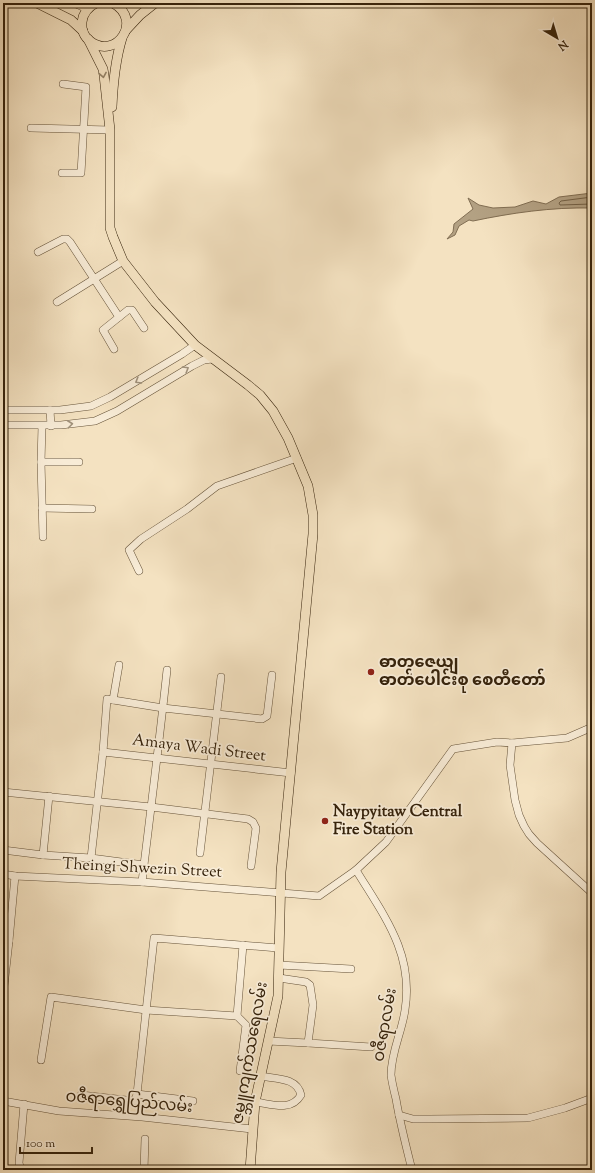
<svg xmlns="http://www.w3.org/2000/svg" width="595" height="1173" viewBox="0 0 595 1173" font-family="'Sorts Mill Goudy','Noto Sans Myanmar',serif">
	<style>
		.water { fill: #b3a183; stroke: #816e53 }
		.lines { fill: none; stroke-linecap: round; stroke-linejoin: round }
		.shore { stroke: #746247; stroke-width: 1 }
		.minor-casing { stroke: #655238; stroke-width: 8 }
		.major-casing { stroke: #35220b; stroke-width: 10 }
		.minor { stroke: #f8ecd7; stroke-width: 7 }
		.major { stroke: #f4e2c1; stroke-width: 9 }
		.oneway { stroke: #948266 }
		.oneway2 { stroke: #a0917b }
		.poi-dot { fill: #8f2418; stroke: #f8ecd7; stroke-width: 1.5 }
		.labels { text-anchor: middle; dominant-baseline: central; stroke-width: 3.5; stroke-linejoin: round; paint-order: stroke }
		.poi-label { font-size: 16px; font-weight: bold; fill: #35220b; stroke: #f8ecd7; text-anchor: start }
		.street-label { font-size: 16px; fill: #35220b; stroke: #f8ecd7 }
	</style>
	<rect width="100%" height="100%" fill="#f4e2c1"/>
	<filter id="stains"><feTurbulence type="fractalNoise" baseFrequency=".005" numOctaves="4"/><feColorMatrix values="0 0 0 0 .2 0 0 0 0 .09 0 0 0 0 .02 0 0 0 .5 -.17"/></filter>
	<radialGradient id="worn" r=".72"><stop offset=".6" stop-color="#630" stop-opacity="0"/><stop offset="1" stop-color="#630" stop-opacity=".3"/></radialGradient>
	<path class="water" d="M592,193v15c-40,-1 -81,5 -119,13l-4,-1 -10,6 -4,9 -8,4 6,-7 1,-8 19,-15 -5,-11 11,7 14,3 22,-1 18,-6 13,3 13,-7z"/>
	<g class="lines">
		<path class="shore" d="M592,197l-31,4 -2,2 1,2 32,-1"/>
		<defs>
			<g id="minor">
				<path d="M31,128l79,2"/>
				<path d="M62,173h19l5,-86 -23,-3"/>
				<path d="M38,252l25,-13h4l3,3 49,75"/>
				<path d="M57,302l66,-41"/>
				<path d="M114,349l-11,-19 25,-20h4l12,18"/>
				<path d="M3,410h57l31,-4 19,-9 72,-43 13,-9"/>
				<path d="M50,410l1,16"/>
				<path d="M3,425h58l34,-4 22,-10 75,-45 12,-6 8,-1"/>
				<path d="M42,426l-1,36 2,75"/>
				<path d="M41,462h38"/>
				<path d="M42,508l50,1"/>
				<path d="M139,571l-10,-21 12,-11 46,-30 30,-23 80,-28"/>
				<path d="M167,670c-7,65 -15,130 -23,195l-53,-7 12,-106 4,-53 56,9 99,11 5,-3 5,-41"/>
				<path d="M113,700l6,-35"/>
				<path d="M512,743l-2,22 5,35 4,15 5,11 5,8 8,9 55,50"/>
				<path d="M103,752l188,21"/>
				<path d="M3,792l148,15 97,12 5,3 3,6 -5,38"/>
				<path d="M3,850l40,5 48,3"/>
				<path d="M200,853l21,-176"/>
				<path d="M43,855l6,-59"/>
				<path d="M356,870c28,46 58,83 49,140 -3,22 -14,42 -14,65 1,8 3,16 5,24 4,24 10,47 16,71"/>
				<path d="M3,874l12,2 127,6 177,14 37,-26 30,-28 67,-93 44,-7 15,1 55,-5 23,-10 2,-2"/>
				<path d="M142,882l2,-17"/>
				<path d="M3,940l6,1 6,-65"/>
				<path d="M279,965l72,4"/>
				<path d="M279,978l27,4 4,3 3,20 -5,38 63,4"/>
				<path d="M3,995l6,-54"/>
				<path d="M268,1041l40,2"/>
				<path d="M41,1060l10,-63 95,13 91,6"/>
				<path d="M240,1071l6,-46 -9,-9 6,-71"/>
				<path d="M137,1094l56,7"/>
				<path d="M81,1095l54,6 2,-7 17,-156 124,10"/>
				<path d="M3,1101l56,10 83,6 110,12"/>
				<path d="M255,1102c17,2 36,10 46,-7 -4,-18 -25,-16 -41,-19"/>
				<path d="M399,1115l14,4h16l99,-1 37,-10 27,-10"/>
				<path d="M21,1170l-2,-7 5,-59"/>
				<path d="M144,1170l1,-31"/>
			</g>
			<g id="major">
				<path d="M37,3l34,17 12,11"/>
				<path d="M76,3l12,5"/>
				<path d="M96,3c-8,4 -13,10 -14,19 -1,7 2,15 8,19 26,20 54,-21 23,-38"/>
				<path d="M126,30l14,-15 15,-12"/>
				<path d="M88,39l15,30 1,6 6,55v98l3,9 10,24 32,41 40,43 53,40 12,10 13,16 15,27 20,48 5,29v19l-32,338 -3,124 -23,106 -5,68"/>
				<path d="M112,107c1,-24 3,-46 10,-69"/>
			</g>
		</defs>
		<use href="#minor" class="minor-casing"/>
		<use href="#major" class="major-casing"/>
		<use href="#minor" class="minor"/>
		<use href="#major" class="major"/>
	</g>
	<defs><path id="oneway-chevron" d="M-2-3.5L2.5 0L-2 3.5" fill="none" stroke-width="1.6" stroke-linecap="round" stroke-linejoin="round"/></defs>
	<use class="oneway" href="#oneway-chevron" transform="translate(103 75) rotate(80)"/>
	<g class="oneway2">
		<use href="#oneway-chevron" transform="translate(186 369) rotate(-31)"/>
		<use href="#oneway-chevron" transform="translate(138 381) rotate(149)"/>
		<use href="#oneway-chevron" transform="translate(70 424) rotate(-7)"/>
	</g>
	<g class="poi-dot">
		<circle cx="371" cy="672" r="4"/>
		<circle cx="325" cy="821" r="4"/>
	</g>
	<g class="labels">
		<g class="poi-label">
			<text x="379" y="663">ဓာတုဇေယျ<tspan x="379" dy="18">ဓာတ်ပေါင်းစု စေတီတော်</tspan></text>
			<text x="333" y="812">Naypyitaw Central<tspan x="333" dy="18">Fire Station</tspan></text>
		</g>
		<g class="street-label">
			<text transform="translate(199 749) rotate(7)">Amaya Wadi Street</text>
			<text transform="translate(142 869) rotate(3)">Theingi Shwezin Street</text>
			<text transform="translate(386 1025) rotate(-80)">ဝဇီရာလမ်း</text>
			<text transform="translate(251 1053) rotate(-80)">ဇမ္ဘူကျက်သရေလမ်း</text>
			<text transform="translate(129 1103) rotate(5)">ဝဇီရာရွှေပြည်လမ်း</text>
		</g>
	</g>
	<rect width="595" height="1173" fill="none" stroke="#f4e2c1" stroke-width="16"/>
	<rect x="4" y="4" width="587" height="1165" fill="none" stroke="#35220b" stroke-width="2"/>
	<rect x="8" y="8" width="579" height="1157" fill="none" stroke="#35220b"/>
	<g transform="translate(557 38) rotate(142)" stroke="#f8ecd7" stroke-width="3" paint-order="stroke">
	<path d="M0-3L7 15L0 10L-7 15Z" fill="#35220b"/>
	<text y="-6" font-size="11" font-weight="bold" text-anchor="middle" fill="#35220b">N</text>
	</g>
	<path d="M20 1147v6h72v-6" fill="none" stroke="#35220b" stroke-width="2"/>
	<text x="26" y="1147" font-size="12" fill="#35220b" stroke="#f8ecd7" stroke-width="3" paint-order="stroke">100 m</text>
	<rect width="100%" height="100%" filter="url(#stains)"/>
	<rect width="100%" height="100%" fill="url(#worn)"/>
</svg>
